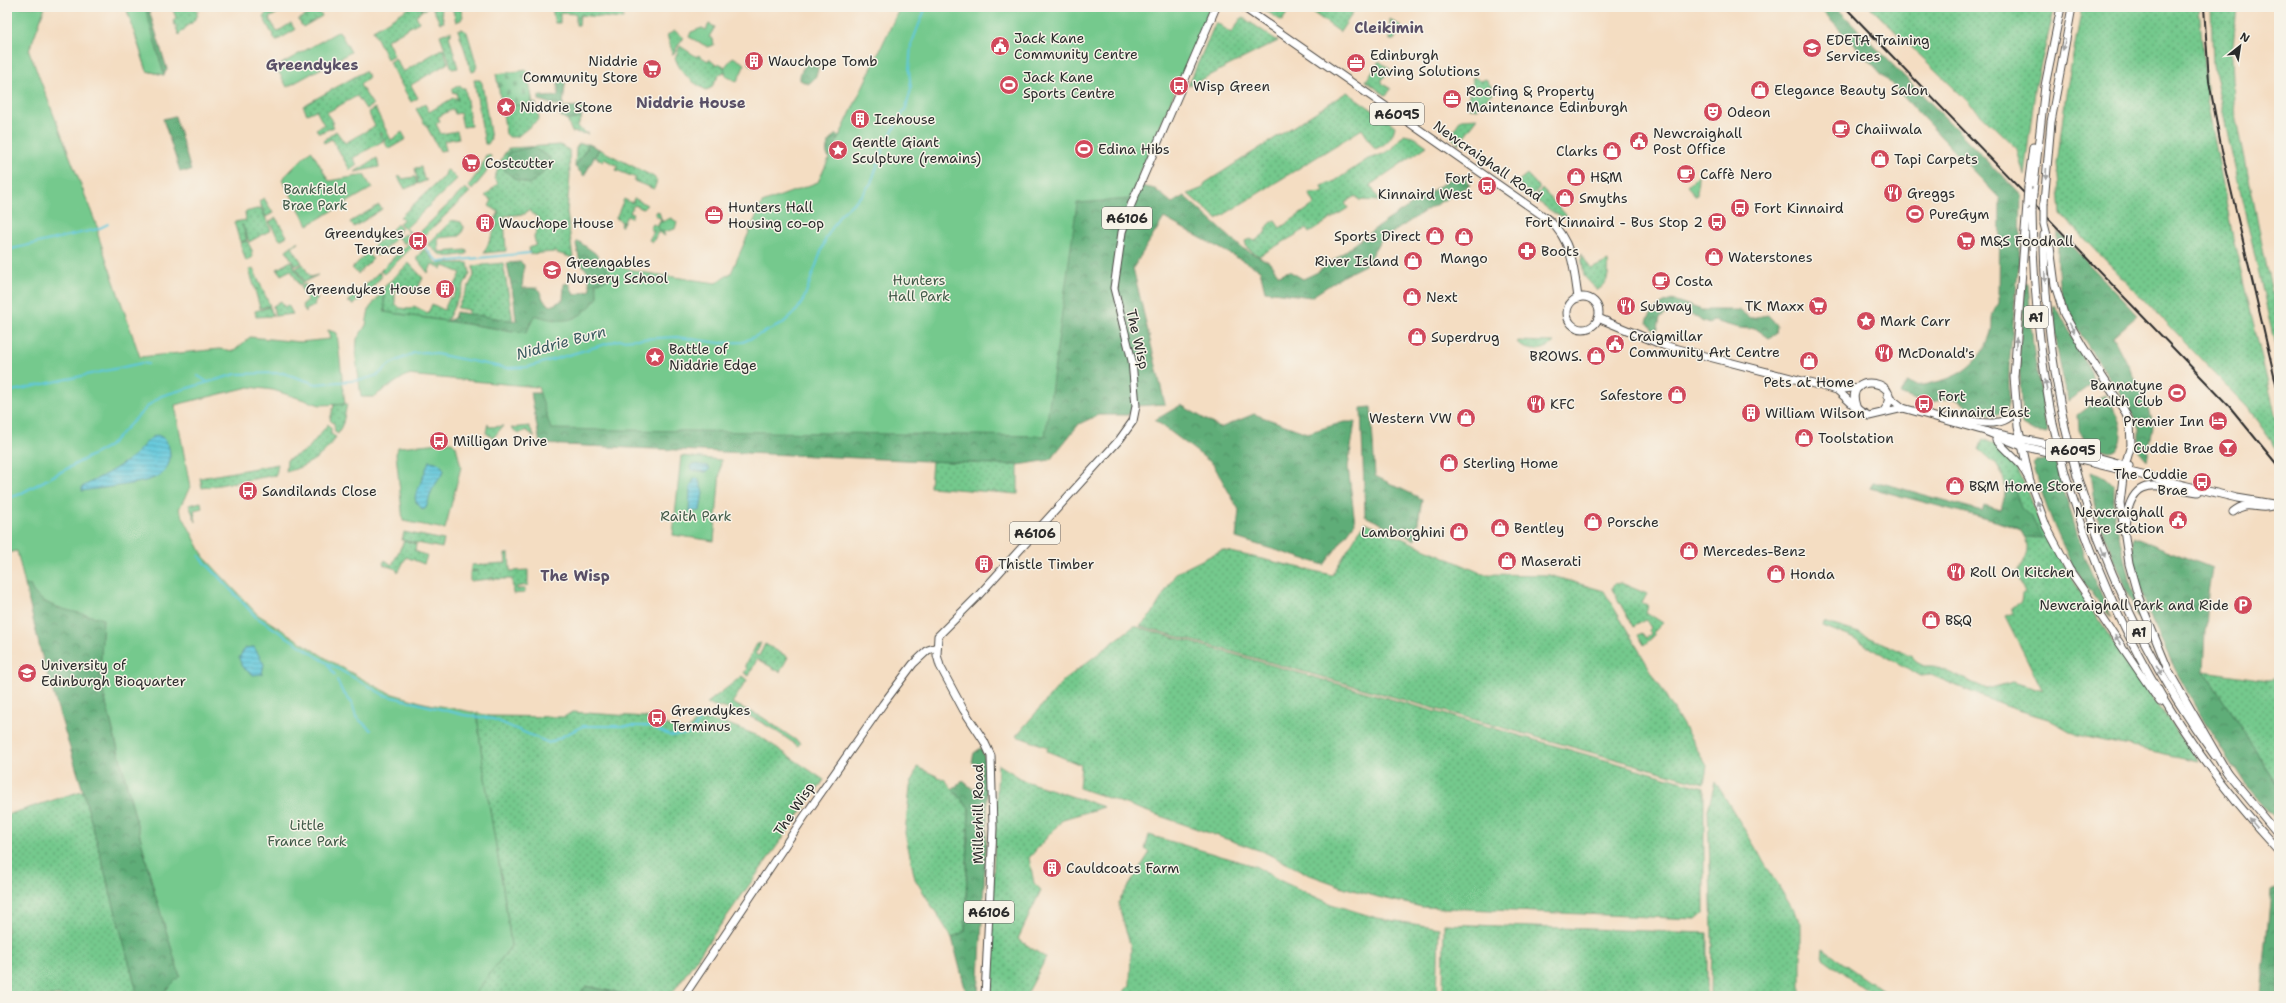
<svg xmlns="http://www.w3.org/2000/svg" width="2286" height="1003" viewBox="0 0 2286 1003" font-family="'Shantell Sans',sans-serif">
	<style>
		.grass { fill: url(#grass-dots); stroke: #507a5c }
		.forest { fill: url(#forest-crowns); stroke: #456c52 }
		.cemetery { fill: url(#cemetery-stones); stroke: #507a5c }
		.park { fill: #74c98d; stroke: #507a5c }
		.water { fill: url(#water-rules); stroke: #467a84 }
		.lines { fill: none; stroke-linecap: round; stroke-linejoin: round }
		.stream { stroke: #60c8dc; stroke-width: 2 }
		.secondary-casing { stroke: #494642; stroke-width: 9 }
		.primary-casing { stroke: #494642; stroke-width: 9 }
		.secondary { stroke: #fff; stroke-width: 7 }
		.primary { stroke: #fff; stroke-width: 7 }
		.rail { stroke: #2b2b2b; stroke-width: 2 }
		.primary-bridge-casing { stroke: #494642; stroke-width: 9; stroke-linecap: butt }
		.primary-bridge { stroke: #fff; stroke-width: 7 }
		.oneway { fill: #a0a0a0 }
		.labels { text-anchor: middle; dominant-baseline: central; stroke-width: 3; stroke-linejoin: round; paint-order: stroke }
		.shield { fill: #f7f3e8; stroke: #686764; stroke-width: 1 }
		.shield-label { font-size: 13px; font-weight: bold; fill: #2b2b2b }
		.poi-label { font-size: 14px; fill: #2b2b2b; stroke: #f7f3e8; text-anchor: start }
		.street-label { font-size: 14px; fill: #2b2b2b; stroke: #f7f3e8 }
		.park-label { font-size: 14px; fill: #415a48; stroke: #f7f3e8 }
		.neighbourhood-label { font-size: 15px; font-weight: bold; fill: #5a5067; stroke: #f7f3e8 }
		.water-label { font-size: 15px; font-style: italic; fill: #3b5a60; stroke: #f7f3e8 }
	</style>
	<defs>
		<pattern id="grass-dots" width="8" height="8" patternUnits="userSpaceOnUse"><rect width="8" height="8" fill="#74c98d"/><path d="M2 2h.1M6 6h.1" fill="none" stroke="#5fa373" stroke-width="1.8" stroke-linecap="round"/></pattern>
		<pattern id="forest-crowns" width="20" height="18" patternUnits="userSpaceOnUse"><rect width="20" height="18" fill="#5fad78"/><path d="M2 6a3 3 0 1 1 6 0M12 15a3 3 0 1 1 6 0" fill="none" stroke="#4f8d63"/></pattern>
		<pattern id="cemetery-stones" width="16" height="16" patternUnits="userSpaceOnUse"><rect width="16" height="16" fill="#74c98d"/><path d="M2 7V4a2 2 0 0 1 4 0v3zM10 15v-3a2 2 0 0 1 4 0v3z" fill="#5fa373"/></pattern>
		<pattern id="water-rules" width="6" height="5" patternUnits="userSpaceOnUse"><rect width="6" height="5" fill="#60c8dc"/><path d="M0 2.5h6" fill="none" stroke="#4fa3b3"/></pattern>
	</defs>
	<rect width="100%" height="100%" fill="#f7f3e8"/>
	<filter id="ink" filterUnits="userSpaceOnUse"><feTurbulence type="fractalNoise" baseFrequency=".025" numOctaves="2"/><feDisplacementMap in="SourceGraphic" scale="8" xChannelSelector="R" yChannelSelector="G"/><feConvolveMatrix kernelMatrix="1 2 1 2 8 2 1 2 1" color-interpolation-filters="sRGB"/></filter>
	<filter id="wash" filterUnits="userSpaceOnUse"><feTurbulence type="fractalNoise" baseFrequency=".012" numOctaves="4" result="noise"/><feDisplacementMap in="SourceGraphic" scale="16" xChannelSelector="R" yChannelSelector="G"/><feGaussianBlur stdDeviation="0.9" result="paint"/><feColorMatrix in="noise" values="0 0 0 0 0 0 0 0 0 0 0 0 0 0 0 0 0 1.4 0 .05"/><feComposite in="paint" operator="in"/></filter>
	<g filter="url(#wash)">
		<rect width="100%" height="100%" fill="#f4ddc2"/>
		<g class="grass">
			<path d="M172,7h23l4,4 -3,2 2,2 -7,9 -1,-1 -11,12 -6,-15 3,-2z"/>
			<path d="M272,7h16l-19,11 8,14 14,-9 4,7 -19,11 -13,-24z"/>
			<path d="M305,7h11l6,9 -19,11 -5,-7 11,-6z"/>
			<path d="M411,7h17l-4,3 -3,-2 1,3 -6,4 3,7 -32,18 7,15 -7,4 -14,-29z"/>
			<path d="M432,7h8l4,15 -4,1z"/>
			<path d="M452,7h8l3,9 -2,4 -5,2z"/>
			<path d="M634,7l4,5h-15v7l-43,-4 -1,10h-3v-11l-16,-1v10h-5l-3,-15z"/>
			<path d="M1268,7l6,4 3,-4h14l-9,14 -16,-10z"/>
			<path d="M1305,7h52l-17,25z"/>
			<path d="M1870,7h185l-19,77 -12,91 -7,-26z"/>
			<path d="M2082,7h117l8,93 26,138 46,192v22l-31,-44 -187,-194 -4,-50 9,-71z"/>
			<path d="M2211,7h26l-5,49 2,48 45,224v35l-49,-217 -17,-81z"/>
			<path d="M1242,17l36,24 -90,45 28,-64 15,11z"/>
			<path d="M1390,19l12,8 -8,13h-4z"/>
			<path d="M462,29l5,3 10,34 -2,5 -3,1 -14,-42z"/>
			<path d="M451,31v4l-2,1 9,32 -6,1 -12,-34z"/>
			<path d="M675,31l8,6 -10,18 -6,-20z"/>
			<path d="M680,46l17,11 1,-2 10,6 1,-2 7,6 2,-2 6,3 1,7 -6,2 -8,13 -5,2c-14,-8 -25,-16 -31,-32z"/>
			<path d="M443,48l5,15 -37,22 7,13 -7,4 -22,-40 6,-4 8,14z"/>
			<path d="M1379,61l11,8 -8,11v3l9,6 -5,7 -20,-15z"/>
			<path d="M365,71l4,6 -9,8 13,20 -7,4 -9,-13 -31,17 8,10 -2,1 2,3 -15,6 -3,-4 8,-4 -8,-15 -9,4 -4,-8z"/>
			<path d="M1473,77l8,4 5,-2 9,13 -19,14 2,3 -8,-1 -3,-5z"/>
			<path d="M474,80h6l2,3 9,56 -3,5h-3z"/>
			<path d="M460,85l2,3h3l6,38 -8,1 -3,-14 -5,1 -2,-5 -15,8 2,4 -4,3 5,10 16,-3 2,7 -15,3 2,9 -6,1 -13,-24 2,-1h-3l-10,-17 9,-5 4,8 24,-14h3l2,3 -2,-9 -2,1 -2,-4z"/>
			<path d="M1347,92l48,34c-2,12 -9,19 -20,23l-13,-20 -145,90 -29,-25 15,-6 2,-5z"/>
			<path d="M536,103l3,16 -22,18h-8l-3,-3 -4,-27z"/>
			<path d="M375,108l16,32 11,-8 4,7 -17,10 -5,-7 1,-3 -2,1 -2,-4 1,-3h-3l4,8 -30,17 4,7 -7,5 -18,-31 -8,4 -1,-2 13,-10 9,12 30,-17 -7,-14z"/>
			<path d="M582,118l-5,9 11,7 -16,-2 -5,-12z"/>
			<path d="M1478,118l-20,26 -7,-7v-3l10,-15z"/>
			<path d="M1404,134l9,2 14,10 -57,39 10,16 -21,-1 -3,-4 -11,7 3,5 -39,25 -3,-4 -47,27 -12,-8 -2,-7 5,-2 5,2 9,-7 7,-13h4l5,7 35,-24 -6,-11 15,-1 -2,-6 13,-5 33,-22 15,-5 8,-5z"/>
			<path d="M579,144h10l-14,23 1,-19z"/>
			<path d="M560,145l9,5 1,26 -3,36 6,46 -19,-6 -24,2 -1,-6 7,-3 -2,-8 6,-17 -12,-10 -3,4 -21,2 2,35 -22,2 13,-29 -3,-2 5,-10 -10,-6 3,-6 -7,-4 13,-13 -4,-4c4,-8 8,-27 16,-31z"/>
			<path d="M599,149l55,28 3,4 -3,8 -20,-8 2,-3 -20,-8 2,-4 -14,-7 -1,3 -8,-5z"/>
			<path d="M486,155l5,1 -5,17 -14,17 -4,-4 12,-16z"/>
			<path d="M377,158l2,9 -24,5 1,-1z"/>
			<path d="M421,167l3,12 3,1 -9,4 -3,-16z"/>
			<path d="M448,170l9,9 -51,49 7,7 -1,1 -13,-13 4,-3 -3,-3 45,-42v-4z"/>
			<path d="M1527,174l13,14 -8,7 -16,-12z"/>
			<path d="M401,176l1,3 13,-2 2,7 -12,5 -7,-12z"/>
			<path d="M465,188l5,4 -86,82 -4,-3z"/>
			<path d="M1542,189l25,27 -3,1 -10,-4 -21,-15z"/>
			<path d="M264,198l9,15 -7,4 -7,-16z"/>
			<path d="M634,198l13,7 -4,4 -9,-4 -4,7 3,2 -2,4 -4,-2 -6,11 -1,-1 2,-4 -6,-4 8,-19 8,4z"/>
			<path d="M379,205l3,4 -28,18 -4,-5z"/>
			<path d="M261,208l10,22 -22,12 -7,-18 5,16 -7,2 -6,-20 12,-2 -1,-8z"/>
			<path d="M657,211l2,1 3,9 -3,2 6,13 -7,-4 -5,10 -4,-2 5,-9 -4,-2 3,-5 4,2 4,-7 -6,-4z"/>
			<path d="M276,218l11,18 -7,4 -11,-18z"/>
			<path d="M452,220l9,2 3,6 -4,8 -22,2 1,14 28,-2v4c-20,3 -24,6 -39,-10z"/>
			<path d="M397,224l4,4 -3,7 2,2 6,-3 4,4 -6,6 -13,-14z"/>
			<path d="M390,230l7,7 -20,19 -7,-6z"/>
			<path d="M247,241l6,11 -2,2 2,3 -7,4 -6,-18z"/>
			<path d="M298,241l1,2 -7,4 10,16 -7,3 -9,-16z"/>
			<path d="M424,249l12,14h32l2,10 -23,48 -62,-9 -2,-24 26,-25 14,15 -7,14c-7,-8 -15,-8 -21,1v10l5,5 10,1 4,-3 14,7 4,-9 12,6 6,-13 2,1 5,-9 -3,-2 7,-14 -17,-7 -2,3 -10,-5 -4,9 -12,-15z"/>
			<path d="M367,253l6,6 -15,15 -6,-6z"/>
			<path d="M1581,254l10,15 17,-8c1,12 1,24 -11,29l-13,-14z"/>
			<path d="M291,261l12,22 -4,2 -8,-15 -10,5 -4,-6z"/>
			<path d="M503,263l10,58 -45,-7 1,-4 -12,-2 17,-32 -1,-10z"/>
			<path d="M303,264l7,13 8,-2 -14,7 -8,-14z"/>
			<path d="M253,268l17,38 -10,2 -5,-18 2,-1h-2l-6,-19z"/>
			<path d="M379,272l3,4 -20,23 -8,5 -6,-2z"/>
			<path d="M305,284l7,14 1,-2 5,3 -3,2 -1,5 -8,4v3l-4,-8 6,-5 -8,-13z"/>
			<path d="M281,301l3,6 4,-2 5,9 -18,2 -2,-10z"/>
			<path d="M270,307l3,9 -17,1 -1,-6z"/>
			<path d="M1518,341l32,1h4c-9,11 -29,10 -37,0z"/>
			<path d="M347,404l-4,19 -5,11 -3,-2 -1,-8 -4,-4 4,-15z"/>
			<path d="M488,423l1,4 14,-1 -10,12 -7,-5z"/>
			<path d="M328,424l3,3v7l5,3c-12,19 -28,29 -50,35l1,-12 20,-10z"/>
			<path d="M529,426l6,11 -9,-7 -7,4 -8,-6z"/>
			<path d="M1983,439c38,16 38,44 54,76 44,88 105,166 161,246l-121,-26 -29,-16 -46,-14 -71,-30 -10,1 -68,-38 -30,-12 1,-4 35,11 53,23 4,6 8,4h10l53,23 26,-7 30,9 -38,-75 8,-3v-6l8,-5 1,-8 3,-2 -8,-17c9,-19 17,-26 5,-45l-24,-8c7,-24 13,-38 -3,-60h-2l-14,-12z"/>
			<path d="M932,461l86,4v29l-88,-7z"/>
			<path d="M278,464l-2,11 -74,13 -2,-10z"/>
			<path d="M201,502l1,6 -8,2 2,12 -7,-17z"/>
			<path d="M1365,522l118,52 66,1 55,16 103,175 -3,18 -564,-158 12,-12 24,-41 46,-23 110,25z"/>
			<path d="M404,532l40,8 -2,8 -40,-8z"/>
			<path d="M404,541l12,3 -1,7 12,5 -3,8 -18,-7 -8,16 -2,-4 -12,-4 -1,-2 2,-3 7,5z"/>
			<path d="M505,554h4l1,17 18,-1v15l-12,2 1,2h8v4l-12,1 -1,-15h-19v-2l-3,2 -20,2v-9l9,-1h-9l2,-6 34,-2z"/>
			<path d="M1621,583l26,11 -5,9 6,2 -2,7 17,11 -10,10 2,2 -11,10 -6,-10 4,-2 4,5 5,-3 -2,-5 2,-2 -5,-8 -13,7 -21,-38 2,-5z"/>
			<path d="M1134,626l570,162v124l-8,7 -274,-12 -44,-10 -32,-9 -36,-13 -46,-23 -185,-64 2,-23 -34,-14 1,-4 -32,-11 47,-55z"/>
			<path d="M761,643l-6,11 4,2 6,-12 23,13 -8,15 -23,-13 -8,17 -5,-3 3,-4 -2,-4 12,-21z"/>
			<path d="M2204,671l64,9 11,-2v108z"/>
			<path d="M742,676l5,4 -15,23 30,14 38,26 -2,3c-35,-24 -50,-34 -92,-42z"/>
			<path d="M572,712l73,5 42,15 10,-13 31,5 33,13 63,43 -154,216h-36l-48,-10 -7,10h-106l38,-50c-9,-78 -27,-154 -34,-233l12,3 75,1z"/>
			<path d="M998,764l27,17 79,26 -41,12 -34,39 5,25 7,7 -23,49 28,19 -20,38h-38z"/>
			<path d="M917,767l28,13 24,28 -4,123 -13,7 -37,-59 -10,-46 5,-46z"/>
			<path d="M125,777l30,117 25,82 -20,20h-153v-181z"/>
			<path d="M1715,781l86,142v73h-90l1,-65 -4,-121z"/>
			<path d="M1149,835l106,31 26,15 50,23 46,14 62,10 -2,68h-318l11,-11 1,-37 -13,-45 32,-51 -5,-3z"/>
			<path d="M1444,924l263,9v63h-264z"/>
			<path d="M1823,949l67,47h-15l-53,-38z"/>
		</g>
		<g class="forest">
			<path d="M126,7h22l19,62 -3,6 -17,-4z"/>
			<path d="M1808,7h28l185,188 -1,52 -11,121v34l-2,9 -15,6 -26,-11 -7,-6 -5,-2 -30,5 -24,-9 7,-11c12,5 20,1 33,-2 24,-6 42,-22 50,-46 5,-15 -3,-15 9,-32l1,-104 -179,-189z"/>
			<path d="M811,61l7,3c1,8 -3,16 -10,20l-8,-4c-1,-7 4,-16 11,-19z"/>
			<path d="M563,75l3,1 -3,29h-9l-15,-5v-4l3,-1 1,2 15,-1v-13z"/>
			<path d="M1160,100l-23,85 18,4 17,14 12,-7 58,52 27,14 10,13 10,-4 14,8 15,-7 58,-44 80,-53 9,1 5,9 -45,26 -45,30 -15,24 -20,10 -34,22 -46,-6 -5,-21 -96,-52 -31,50 32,136 -29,2 -8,9h-30l-19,9 -29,36 -32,5 -478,-21 -9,-51h9l458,-193z"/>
			<path d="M585,106l-4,12 -14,2 -8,-5 4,-8z"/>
			<path d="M175,116l16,55h-11l-17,-52z"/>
			<path d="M835,135l11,2 -5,21 -13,-1c-4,-9 1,-15 7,-22z"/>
			<path d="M589,144l10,5 -15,27 -9,-9z"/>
			<path d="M533,147l17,11 -8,16 -13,10 -14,-5 -11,-9 5,-18z"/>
			<path d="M2058,232l80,83 -25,22 33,64 7,25 -6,35 -8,-9v-24l-5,-13c-25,-43 -60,-79 -74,-127 -3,-10 -2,-43 -2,-56z"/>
			<path d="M578,241l17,12 7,9 41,11 -45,24 -11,14 -18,10 -14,1 -20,-7 -9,18 -79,-12 7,-3 2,-6 60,9 -2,-21 -7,-37 13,-1 4,3 -2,23h16l6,13 7,5 12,-6 1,-16 5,-1 5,12 17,-5 -4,-19 -7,-9 -4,-18z"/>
			<path d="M2028,284l5,62 14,88 -13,-2 -12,-7 -3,-69 6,-71z"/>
			<path d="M1673,300l29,10h37l11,8 18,-3 9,10 -1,9 -7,4 -14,-10c-15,3 -27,-4 -42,-7l-4,3 -8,-3 -3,-4 -25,-7 -13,8 -2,11 -5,1 -6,-8c3,-11 15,-20 26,-22z"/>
			<path d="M2053,306h3l35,66 2,11 -25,18 -10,-47z"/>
			<path d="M2104,395l4,2c8,16 20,36 8,53l-7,1 -22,-6 -8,-15 -1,-15z"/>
			<path d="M1181,405l39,23 34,-14 53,19 37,-11h11l-7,45 7,56 -31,42 -88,-27 3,-28 -26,-46 -58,-44z"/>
			<path d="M1371,407l4,69 47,23 -7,41 -50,-24 -4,-108z"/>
			<path d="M2047,460l8,1 29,95 27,61c-40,-42 -63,-99 -78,-154l3,-2z"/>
			<path d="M2091,472l12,4 11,9v29l15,65 12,36 -3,2 -41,-100z"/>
			<path d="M2012,481l9,27 11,10 10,20 -16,-1 -4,-7 -8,-4 -144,-38 3,-5h9l100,28 2,-6 17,5 7,-27z"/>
			<path d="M2134,537l78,31 -4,25 -4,78 75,115v38l-35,-41 -48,-75 -21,-39 -23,-48 -16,-43 -3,-23z"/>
			<path d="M25,585h5l13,16 16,7 44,10 -3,62 55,214 25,82 -20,20h-22l-55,-205 -42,-138z"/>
			<path d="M981,748l6,16v65l-9,167h-11l-15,-58 13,-7 4,-123 -17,-19 11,-8 10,8 4,-3 5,-16 -10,-8 2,-9z"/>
			<path d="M2279,886v110h-18l10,-105z"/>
			<path d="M586,986l48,10h-55z"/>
		</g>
		<g class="cemetery">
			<circle cx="754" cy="61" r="6"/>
			<path d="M527,70l6,33 -31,4 -6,-33z"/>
		</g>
		<g class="park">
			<path d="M7,7h38l-16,44 69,178v6l42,122 79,-8 15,2 16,-14 50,5 30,-3 -2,-9 9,3 8,71 -25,1 -47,-15 -24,-3 -74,18 15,82 -11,22 25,48 53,57 75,48 54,30 38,11 53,10c7,79 25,155 34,233l-38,50h-313l20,-20 -25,-82 -55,-215 3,-60c-21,-7 -66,-10 -73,-34h-5l-8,-34 -10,2z"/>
			<path d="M126,7h19l19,68 -17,-4z"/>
			<path d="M900,7h311l-82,192 -52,4 -32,233 -494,-7 -13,-42 -131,-12 -34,22h-12l-5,-40 1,-18 9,-14 3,-16 14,-18 2,21 141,21 9,-18c30,10 44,7 63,-18l-2,-14 12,-4 2,-5 -8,-12 44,11 70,10 15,-10 31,-70 56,-21z"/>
			<path d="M709,24l6,3 -6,10 4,2 1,6 -6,2 -19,-10 2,-5 11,-4 4,2z"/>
			<path d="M339,31l12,21 -64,35 -11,-20z"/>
			<path d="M733,57l12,7 -8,18 -11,-6 -2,-8z"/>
			<path d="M311,150l18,31 35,-6 8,13 -64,37 -26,-46z"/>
			<path d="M1698,175l-1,20 -1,1 -9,-10z"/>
			<path d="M671,218l6,4 -2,7 -11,3 -4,-1 -2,-4 1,-4z"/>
			<path d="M452,442l4,4 5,21 -16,62 -42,-8 -7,-67 2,-7z"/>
			<path d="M681,456l40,4 -7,81 -41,-6z"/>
		</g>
		<g class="water">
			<path d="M157,435c15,4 17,27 6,38 -10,11 -65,15 -81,18v-4c18,-10 35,-18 51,-31 9,-7 13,-17 24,-21z"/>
			<path d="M429,461c7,0 13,3 15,10l-12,19 -6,18 -3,2 -7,-8 -1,-5z"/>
			<path d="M693,464l15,2 2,3 -4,3 -15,-2 -1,-4z"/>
			<path d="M698,478l5,14 -3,19h-11l1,-23 4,-9z"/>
			<path d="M254,647l10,17 -2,10 -9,1 -11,-8 -3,-9 6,-10z"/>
		</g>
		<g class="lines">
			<g class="stream">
				<path d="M425,247l8,10 7,5 89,-9"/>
				<path d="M7,250l91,-21 10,-5"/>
				<path d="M198,376l8,5"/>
				<path d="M7,392l135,-29 6,1"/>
				<path d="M7,498l11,-3 91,-49 40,-41 12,-9 75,-22 47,-1 33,11 45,-4 17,-5 12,-11 13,-6 11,-5 12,-1 80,16 22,-1 91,-27 58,-3 43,6 23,-1 39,-18 15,-14 6,-9 23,-63 14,-23 22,-20 9,-12 15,-41 20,-34 5,-19 -2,-18 2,-26 15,-38"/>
				<path d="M199,556l57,61 68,44 60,34 80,20 29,4 56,24 34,-17h67l21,10 18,-2 11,-13"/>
				<path d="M328,665l7,10"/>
				<path d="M337,680l5,11 10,12 4,14 15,13"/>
			</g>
		</g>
	</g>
	<g filter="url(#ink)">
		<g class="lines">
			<defs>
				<path id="secondary" d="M684,996l120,-179 79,-113 30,-40 15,-14 9,-3"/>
				<g id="primary">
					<path d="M1243,7l306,213c23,21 25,48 29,78"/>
					<path d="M2028,187l5,-40"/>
					<path d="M2033,193l12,-107 16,-79"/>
					<path d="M2044,203l7,-81 21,-115"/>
					<path d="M2027,204l-13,173 4,49 11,51"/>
					<path d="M2032,210c1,72 7,142 21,214"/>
					<path d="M2044,224l6,23 5,38 9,29 19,33 41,63 6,13 1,22 -7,24 -4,34 9,61 9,32 31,76 59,102"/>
					<path d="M2044,235c0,65 8,129 21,192"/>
					<circle cx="1583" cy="313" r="16"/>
					<path d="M1598,318l65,27 174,45 23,21 9,5 34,-8 82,23 37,15 215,52 42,7"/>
					<path d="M1837,390l22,-3"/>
					<path d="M1888,396l15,12"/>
					<path d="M1856,406c-13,-37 54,-25 27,6"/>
					<path d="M1948,417c22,2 54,16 68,-7"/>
					<path d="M1993,433l64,13 72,20"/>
					<path d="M1996,440l25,25 8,14 17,47 23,43 91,133"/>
					<path d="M2065,473c44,146 110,266 214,378"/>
					<path d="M2077,476c31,100 75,195 138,280"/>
					<path d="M2233,512c15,-13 24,-1 39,-6"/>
					<path d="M2125,526c6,-54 31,-40 73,-34"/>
					<path d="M2226,771l53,64"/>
					<path d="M985,996l8,-168 -2,-72 -7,-15 -21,-32 -23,-43 -3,-11 1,-19 39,-39 143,-158 13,-18 3,-15 -4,-45 -18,-73 8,-56 9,-27 85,-198"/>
				</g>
			</defs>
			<use href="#secondary" class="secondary-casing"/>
			<use href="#primary" class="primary-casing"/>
			<use href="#secondary" class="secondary"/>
			<use href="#primary" class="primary"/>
			<g class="rail">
				<path d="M1845,7l384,399 50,61"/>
				<path d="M2204,7l5,74 13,70 57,245"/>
			</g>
			<defs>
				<g id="primary-bridge">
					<path d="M2027,204l1,-17"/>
					<path d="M2032,210l1,-17"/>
					<path d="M2044,222v-19"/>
					<path d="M2053,424l12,49"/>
					<path d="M2065,427l12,49"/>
				</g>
			</defs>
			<use href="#primary-bridge" class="primary-bridge-casing"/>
			<use href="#primary-bridge" class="primary-bridge"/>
		</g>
		<defs><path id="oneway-solid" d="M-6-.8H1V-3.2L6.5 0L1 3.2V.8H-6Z"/></defs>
		<g class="oneway">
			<use href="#oneway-solid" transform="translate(2064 45) rotate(102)"/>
			<use href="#oneway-solid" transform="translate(2046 174) rotate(94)"/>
			<use href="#oneway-solid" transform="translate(2045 277) rotate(88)"/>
			<use href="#oneway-solid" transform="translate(2072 328) rotate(62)"/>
			<use href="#oneway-solid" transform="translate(2016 343) rotate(-86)"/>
			<use href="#oneway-solid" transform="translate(2046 385) rotate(-100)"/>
			<use href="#oneway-solid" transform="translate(2039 506) rotate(-110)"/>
			<use href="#oneway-solid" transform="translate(2103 552) rotate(69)"/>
			<use href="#oneway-solid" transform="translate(2118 640) rotate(-124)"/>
			<use href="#oneway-solid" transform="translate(2159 670) rotate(61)"/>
			<use href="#oneway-solid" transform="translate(2253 823) rotate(-131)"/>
		</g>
	</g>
	<defs>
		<symbol id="civic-disc" viewBox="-11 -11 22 22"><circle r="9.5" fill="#d1495b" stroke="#f7f3e8"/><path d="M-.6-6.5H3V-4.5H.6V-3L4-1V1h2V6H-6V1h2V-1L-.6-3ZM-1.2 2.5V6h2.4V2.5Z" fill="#fff"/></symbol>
		<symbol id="school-disc" viewBox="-11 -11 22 22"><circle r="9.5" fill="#d1495b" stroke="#f7f3e8"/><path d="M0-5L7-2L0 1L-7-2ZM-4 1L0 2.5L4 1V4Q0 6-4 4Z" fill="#fff"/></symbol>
		<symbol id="building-disc" viewBox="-11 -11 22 22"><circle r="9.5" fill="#d1495b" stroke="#f7f3e8"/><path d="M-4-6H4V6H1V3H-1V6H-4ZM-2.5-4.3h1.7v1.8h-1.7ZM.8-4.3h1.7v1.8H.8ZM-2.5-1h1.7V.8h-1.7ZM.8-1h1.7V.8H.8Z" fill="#fff"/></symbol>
		<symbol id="office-disc" viewBox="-11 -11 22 22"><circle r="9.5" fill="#d1495b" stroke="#f7f3e8"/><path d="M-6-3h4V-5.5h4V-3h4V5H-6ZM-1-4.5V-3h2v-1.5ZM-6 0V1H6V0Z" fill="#fff"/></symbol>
		<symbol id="supermarket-disc" viewBox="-11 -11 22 22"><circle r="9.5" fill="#d1495b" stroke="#f7f3e8"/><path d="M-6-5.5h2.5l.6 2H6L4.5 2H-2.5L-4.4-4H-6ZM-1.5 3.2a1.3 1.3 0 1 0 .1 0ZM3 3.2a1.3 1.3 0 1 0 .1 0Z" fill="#fff"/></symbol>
		<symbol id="stadium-disc" viewBox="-11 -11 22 22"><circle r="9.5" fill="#d1495b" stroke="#f7f3e8"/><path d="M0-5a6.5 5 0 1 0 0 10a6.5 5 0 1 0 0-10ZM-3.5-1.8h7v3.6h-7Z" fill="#fff"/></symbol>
		<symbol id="bus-disc" viewBox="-11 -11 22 22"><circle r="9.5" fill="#d1495b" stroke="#f7f3e8"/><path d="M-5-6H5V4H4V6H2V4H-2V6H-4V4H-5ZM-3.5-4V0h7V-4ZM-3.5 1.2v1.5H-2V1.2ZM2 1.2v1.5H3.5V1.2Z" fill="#fff"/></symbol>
		<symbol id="shop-disc" viewBox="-11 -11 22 22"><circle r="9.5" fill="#d1495b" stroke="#f7f3e8"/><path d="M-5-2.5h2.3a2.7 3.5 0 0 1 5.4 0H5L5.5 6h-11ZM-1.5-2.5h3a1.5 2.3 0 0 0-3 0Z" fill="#fff"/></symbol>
		<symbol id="sight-disc" viewBox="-11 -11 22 22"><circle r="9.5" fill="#d1495b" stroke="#f7f3e8"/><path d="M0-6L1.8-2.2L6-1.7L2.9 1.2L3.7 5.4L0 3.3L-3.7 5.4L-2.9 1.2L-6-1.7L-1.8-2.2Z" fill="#fff"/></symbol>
		<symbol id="theatre-disc" viewBox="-11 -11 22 22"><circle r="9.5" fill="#d1495b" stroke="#f7f3e8"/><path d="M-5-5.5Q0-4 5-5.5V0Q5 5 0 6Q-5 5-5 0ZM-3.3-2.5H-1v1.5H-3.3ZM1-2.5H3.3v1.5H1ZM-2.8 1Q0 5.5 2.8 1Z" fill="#fff"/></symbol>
		<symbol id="cafe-disc" viewBox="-11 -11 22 22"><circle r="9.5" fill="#d1495b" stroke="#f7f3e8"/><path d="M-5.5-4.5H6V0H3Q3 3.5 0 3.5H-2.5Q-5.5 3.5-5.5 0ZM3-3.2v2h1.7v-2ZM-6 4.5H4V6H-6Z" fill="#fff"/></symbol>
		<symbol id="restaurant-disc" viewBox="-11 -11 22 22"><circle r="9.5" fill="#d1495b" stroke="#f7f3e8"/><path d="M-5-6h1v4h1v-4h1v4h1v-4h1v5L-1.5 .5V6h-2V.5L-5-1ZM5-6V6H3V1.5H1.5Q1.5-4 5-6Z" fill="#fff"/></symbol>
		<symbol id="pharmacy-disc" viewBox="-11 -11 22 22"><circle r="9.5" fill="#d1495b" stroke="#f7f3e8"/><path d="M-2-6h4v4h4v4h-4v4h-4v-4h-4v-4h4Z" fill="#fff"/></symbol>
		<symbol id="hotel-disc" viewBox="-11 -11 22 22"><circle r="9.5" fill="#d1495b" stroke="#f7f3e8"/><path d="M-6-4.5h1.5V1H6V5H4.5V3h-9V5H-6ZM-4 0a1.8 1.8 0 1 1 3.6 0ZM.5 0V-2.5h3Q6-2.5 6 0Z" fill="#fff"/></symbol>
		<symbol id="bar-disc" viewBox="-11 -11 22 22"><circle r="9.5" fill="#d1495b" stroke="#f7f3e8"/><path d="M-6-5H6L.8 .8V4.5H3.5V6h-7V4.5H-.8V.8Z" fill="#fff"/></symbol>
		<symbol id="parking-disc" viewBox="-11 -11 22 22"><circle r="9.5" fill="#d1495b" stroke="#f7f3e8"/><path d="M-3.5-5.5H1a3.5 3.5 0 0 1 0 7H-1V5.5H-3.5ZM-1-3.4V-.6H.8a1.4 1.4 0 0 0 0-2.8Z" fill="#fff"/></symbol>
		<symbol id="university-disc" viewBox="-11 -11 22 22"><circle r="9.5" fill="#d1495b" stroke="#f7f3e8"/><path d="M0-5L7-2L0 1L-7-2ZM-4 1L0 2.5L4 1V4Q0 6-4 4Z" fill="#fff"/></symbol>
	</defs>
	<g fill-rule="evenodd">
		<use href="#civic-disc" x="989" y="35" width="22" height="22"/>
		<use href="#school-disc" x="1801" y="37" width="22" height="22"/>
		<use href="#building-disc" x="743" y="50" width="22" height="22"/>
		<use href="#office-disc" x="1345" y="52" width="22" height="22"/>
		<use href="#supermarket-disc" x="641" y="58" width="22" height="22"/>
		<use href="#stadium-disc" x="998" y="74" width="22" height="22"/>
		<use href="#bus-disc" x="1168" y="75" width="22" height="22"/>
		<use href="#shop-disc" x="1749" y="79" width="22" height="22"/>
		<use href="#office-disc" x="1441" y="88" width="22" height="22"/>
		<use href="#sight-disc" x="495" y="96" width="22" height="22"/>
		<use href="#theatre-disc" x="1702" y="101" width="22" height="22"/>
		<use href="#building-disc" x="849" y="108" width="22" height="22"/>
		<use href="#cafe-disc" x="1830" y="118" width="22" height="22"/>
		<use href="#civic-disc" x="1628" y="130" width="22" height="22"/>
		<use href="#stadium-disc" x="1073" y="138" width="22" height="22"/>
		<use href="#sight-disc" x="827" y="139" width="22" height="22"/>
		<use href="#shop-disc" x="1601" y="140" width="22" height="22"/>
		<use href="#shop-disc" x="1869" y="148" width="22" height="22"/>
		<use href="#supermarket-disc" x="460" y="152" width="22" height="22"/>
		<use href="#cafe-disc" x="1675" y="163" width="22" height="22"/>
		<use href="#shop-disc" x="1565" y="166" width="22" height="22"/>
		<use href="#bus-disc" x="1476" y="175" width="22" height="22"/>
		<use href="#restaurant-disc" x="1882" y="182" width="22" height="22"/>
		<use href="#shop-disc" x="1554" y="187" width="22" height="22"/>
		<use href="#bus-disc" x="1729" y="197" width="22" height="22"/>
		<use href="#stadium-disc" x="1904" y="203" width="22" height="22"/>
		<use href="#office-disc" x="703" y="204" width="22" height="22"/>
		<use href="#bus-disc" x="1706" y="211" width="22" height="22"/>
		<use href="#building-disc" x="474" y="212" width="22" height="22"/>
		<use href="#shop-disc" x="1424" y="225" width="22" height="22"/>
		<use href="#shop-disc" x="1453" y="226" width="22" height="22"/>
		<use href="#bus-disc" x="407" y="230" width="22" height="22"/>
		<use href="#supermarket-disc" x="1955" y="230" width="22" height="22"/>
		<use href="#pharmacy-disc" x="1516" y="240" width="22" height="22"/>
		<use href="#shop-disc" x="1703" y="246" width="22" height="22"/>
		<use href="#shop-disc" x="1402" y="250" width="22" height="22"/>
		<use href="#school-disc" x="541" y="259" width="22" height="22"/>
		<use href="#cafe-disc" x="1650" y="270" width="22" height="22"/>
		<use href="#building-disc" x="434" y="278" width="22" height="22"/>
		<use href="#shop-disc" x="1401" y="286" width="22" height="22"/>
		<use href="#restaurant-disc" x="1615" y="295" width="22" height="22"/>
		<use href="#supermarket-disc" x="1807" y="295" width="22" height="22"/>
		<use href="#sight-disc" x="1855" y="310" width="22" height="22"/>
		<use href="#shop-disc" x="1406" y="326" width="22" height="22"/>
		<use href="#civic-disc" x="1604" y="333" width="22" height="22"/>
		<use href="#restaurant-disc" x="1873" y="342" width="22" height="22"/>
		<use href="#shop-disc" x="1585" y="345" width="22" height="22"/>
		<use href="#sight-disc" x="644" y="346" width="22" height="22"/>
		<use href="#shop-disc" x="1798" y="350" width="22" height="22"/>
		<use href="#stadium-disc" x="2166" y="382" width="22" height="22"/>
		<use href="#shop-disc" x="1666" y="384" width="22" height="22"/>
		<use href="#restaurant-disc" x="1525" y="393" width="22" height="22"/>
		<use href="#bus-disc" x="1913" y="393" width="22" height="22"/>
		<use href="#building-disc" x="1740" y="402" width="22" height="22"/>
		<use href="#shop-disc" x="1455" y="407" width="22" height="22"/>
		<use href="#hotel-disc" x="2207" y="410" width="22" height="22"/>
		<use href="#shop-disc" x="1793" y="427" width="22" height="22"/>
		<use href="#bus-disc" x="428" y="430" width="22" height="22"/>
		<use href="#bar-disc" x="2217" y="437" width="22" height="22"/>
		<use href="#shop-disc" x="1438" y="452" width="22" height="22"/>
		<use href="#bus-disc" x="2191" y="471" width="22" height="22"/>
		<use href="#shop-disc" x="1944" y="475" width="22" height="22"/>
		<use href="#bus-disc" x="237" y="480" width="22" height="22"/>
		<use href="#civic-disc" x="2167" y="509" width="22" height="22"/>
		<use href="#shop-disc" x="1582" y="511" width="22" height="22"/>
		<use href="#shop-disc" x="1489" y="517" width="22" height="22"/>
		<use href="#shop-disc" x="1448" y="521" width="22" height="22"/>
		<use href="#shop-disc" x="1678" y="540" width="22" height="22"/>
		<use href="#shop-disc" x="1496" y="550" width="22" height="22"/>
		<use href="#building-disc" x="973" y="553" width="22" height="22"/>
		<use href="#restaurant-disc" x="1945" y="561" width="22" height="22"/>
		<use href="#shop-disc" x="1765" y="563" width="22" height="22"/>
		<use href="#parking-disc" x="2232" y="594" width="22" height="22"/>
		<use href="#shop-disc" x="1920" y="609" width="22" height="22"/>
		<use href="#university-disc" x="16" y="662" width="22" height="22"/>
		<use href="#bus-disc" x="646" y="707" width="22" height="22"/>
		<use href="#building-disc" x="1041" y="857" width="22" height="22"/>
	</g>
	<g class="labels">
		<g class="shield">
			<rect x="1370" y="103" width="54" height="22" rx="3"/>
			<rect x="1102" y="207" width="50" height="22" rx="3"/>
			<rect x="2024" y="306" width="24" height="22" rx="3"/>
			<rect x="2046" y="439" width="54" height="22" rx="3"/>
			<rect x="1010" y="522" width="50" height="22" rx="3"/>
			<rect x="2127" y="621" width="24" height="22" rx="3"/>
			<rect x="964" y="901" width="50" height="22" rx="3"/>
		</g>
		<g class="shield-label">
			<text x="1397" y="114">A6095</text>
			<text x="1127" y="218">A6106</text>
			<text x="2036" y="317">A1</text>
			<text x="2073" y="450">A6095</text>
			<text x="1035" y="533">A6106</text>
			<text x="2139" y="632">A1</text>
			<text x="989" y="912">A6106</text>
		</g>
		<g class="poi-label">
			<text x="1014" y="38">Jack Kane<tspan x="1014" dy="16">Community Centre</tspan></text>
			<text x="1826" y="40">EDETA Training<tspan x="1826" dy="16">Services</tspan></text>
			<text x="1370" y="55">Edinburgh<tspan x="1370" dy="16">Paving Solutions</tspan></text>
			<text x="638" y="61" text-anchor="end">Niddrie<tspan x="638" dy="16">Community Store</tspan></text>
			<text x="768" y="61">Wauchope Tomb</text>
			<text x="1023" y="77">Jack Kane<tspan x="1023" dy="16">Sports Centre</tspan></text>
			<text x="1193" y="86">Wisp Green</text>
			<text x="1774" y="90">Elegance Beauty Salon</text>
			<text x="1466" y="91">Roofing &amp; Property<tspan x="1466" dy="16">Maintenance Edinburgh</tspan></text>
			<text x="520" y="107">Niddrie Stone</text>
			<text x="1727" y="112">Odeon</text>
			<text x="874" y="119">Icehouse</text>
			<text x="1855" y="129">Chaiiwala</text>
			<text x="1653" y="133">Newcraighall<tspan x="1653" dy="16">Post Office</tspan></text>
			<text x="852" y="142">Gentle Giant<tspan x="852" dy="16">Sculpture (remains)</tspan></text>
			<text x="1098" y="149">Edina Hibs</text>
			<text x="1598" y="151" text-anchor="end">Clarks</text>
			<text x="1894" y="159">Tapi Carpets</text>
			<text x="485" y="163">Costcutter</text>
			<text x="1700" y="174">Caffè Nero</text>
			<text x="1590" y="177">H&amp;M</text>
			<text x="1473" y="178" text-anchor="end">Fort<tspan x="1473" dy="16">Kinnaird West</tspan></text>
			<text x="1907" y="193">Greggs</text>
			<text x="1579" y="198">Smyths</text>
			<text x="728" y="207">Hunters Hall<tspan x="728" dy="16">Housing co-op</tspan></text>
			<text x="1754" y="208">Fort Kinnaird</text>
			<text x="1929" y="214">PureGym</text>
			<text x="1703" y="222" text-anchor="end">Fort Kinnaird - Bus Stop 2</text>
			<text x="499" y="223">Wauchope House</text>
			<text x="404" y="233" text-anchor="end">Greendykes<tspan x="404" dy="16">Terrace</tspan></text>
			<text x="1421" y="236" text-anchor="end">Sports Direct</text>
			<text x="1980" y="241">M&amp;S Foodhall</text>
			<text x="1541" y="251">Boots</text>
			<text x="1728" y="257">Waterstones</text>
			<text x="1464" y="258" text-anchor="middle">Mango</text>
			<text x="1399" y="261" text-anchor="end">River Island</text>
			<text x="566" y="262">Greengables<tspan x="566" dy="16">Nursery School</tspan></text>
			<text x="1675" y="281">Costa</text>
			<text x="431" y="289" text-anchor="end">Greendykes House</text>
			<text x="1426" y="297">Next</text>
			<text x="1640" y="306">Subway</text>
			<text x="1804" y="306" text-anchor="end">TK Maxx</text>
			<text x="1880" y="321">Mark Carr</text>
			<text x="1629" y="336">Craigmillar<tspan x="1629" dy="16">Community Art Centre</tspan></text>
			<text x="1431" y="337">Superdrug</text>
			<text x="669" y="349">Battle of<tspan x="669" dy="16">Niddrie Edge</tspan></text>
			<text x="1898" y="353">McDonald's</text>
			<text x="1582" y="356" text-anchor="end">BROWS.</text>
			<text x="1809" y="382" text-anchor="middle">Pets at Home</text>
			<text x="2163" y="385" text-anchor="end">Bannatyne<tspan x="2163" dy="16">Health Club</tspan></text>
			<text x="1663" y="395" text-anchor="end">Safestore</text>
			<text x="1938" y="396">Fort<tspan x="1938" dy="16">Kinnaird East</tspan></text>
			<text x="1550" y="404">KFC</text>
			<text x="1765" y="413">William Wilson</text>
			<text x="1452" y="418" text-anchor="end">Western VW</text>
			<text x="2204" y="421" text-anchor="end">Premier Inn</text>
			<text x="1818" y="438">Toolstation</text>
			<text x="453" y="441">Milligan Drive</text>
			<text x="2214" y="448" text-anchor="end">Cuddie Brae</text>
			<text x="1463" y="463">Sterling Home</text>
			<text x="2188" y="474" text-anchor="end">The Cuddie<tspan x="2188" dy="16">Brae</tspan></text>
			<text x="1969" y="486">B&amp;M Home Store</text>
			<text x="262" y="491">Sandilands Close</text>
			<text x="2164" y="512" text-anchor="end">Newcraighall<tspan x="2164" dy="16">Fire Station</tspan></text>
			<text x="1607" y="522">Porsche</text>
			<text x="1514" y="528">Bentley</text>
			<text x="1445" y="532" text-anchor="end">Lamborghini</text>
			<text x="1703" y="551">Mercedes-Benz</text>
			<text x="1521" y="561">Maserati</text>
			<text x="998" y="564">Thistle Timber</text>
			<text x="1970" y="572">Roll On Kitchen</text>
			<text x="1790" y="574">Honda</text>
			<text x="2229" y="605" text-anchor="end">Newcraighall Park and Ride</text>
			<text x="1945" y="620">B&amp;Q</text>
			<text x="41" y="665">University of<tspan x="41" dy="16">Edinburgh Bioquarter</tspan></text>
			<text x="671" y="710">Greendykes<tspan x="671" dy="16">Terminus</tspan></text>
			<text x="1066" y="868">Cauldcoats Farm</text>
		</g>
		<g class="street-label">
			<text transform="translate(1488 161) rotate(35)">Newcraighall Road</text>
			<text transform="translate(1138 339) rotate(77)">The Wisp</text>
			<text transform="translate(794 809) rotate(-56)">The Wisp</text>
			<text transform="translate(978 814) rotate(-90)">Millerhill Road</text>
		</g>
		<g class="park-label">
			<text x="315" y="189">Bankfield<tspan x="315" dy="16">Brae Park</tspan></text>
			<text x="919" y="280">Hunters<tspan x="919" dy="16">Hall Park</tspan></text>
			<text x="696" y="516">Raith Park</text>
			<text x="307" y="825">Little<tspan x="307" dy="16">France Park</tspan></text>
		</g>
		<g class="neighbourhood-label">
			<text x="1389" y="28">Cleikimin</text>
			<text x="312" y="65">Greendykes</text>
			<text x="691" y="103">Niddrie House</text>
			<text x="575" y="576">The Wisp</text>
		</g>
		<g class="water-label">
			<text transform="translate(561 343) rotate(-15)">Niddrie Burn</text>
		</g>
	</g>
	<rect width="2286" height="1003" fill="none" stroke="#f7f3e8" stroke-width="24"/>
	<g transform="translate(2240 46) rotate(30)" stroke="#f7f3e8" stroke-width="3" paint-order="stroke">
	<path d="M0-3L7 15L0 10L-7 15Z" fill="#2b2b2b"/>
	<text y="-6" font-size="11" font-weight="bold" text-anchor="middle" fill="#2b2b2b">N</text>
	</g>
</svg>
